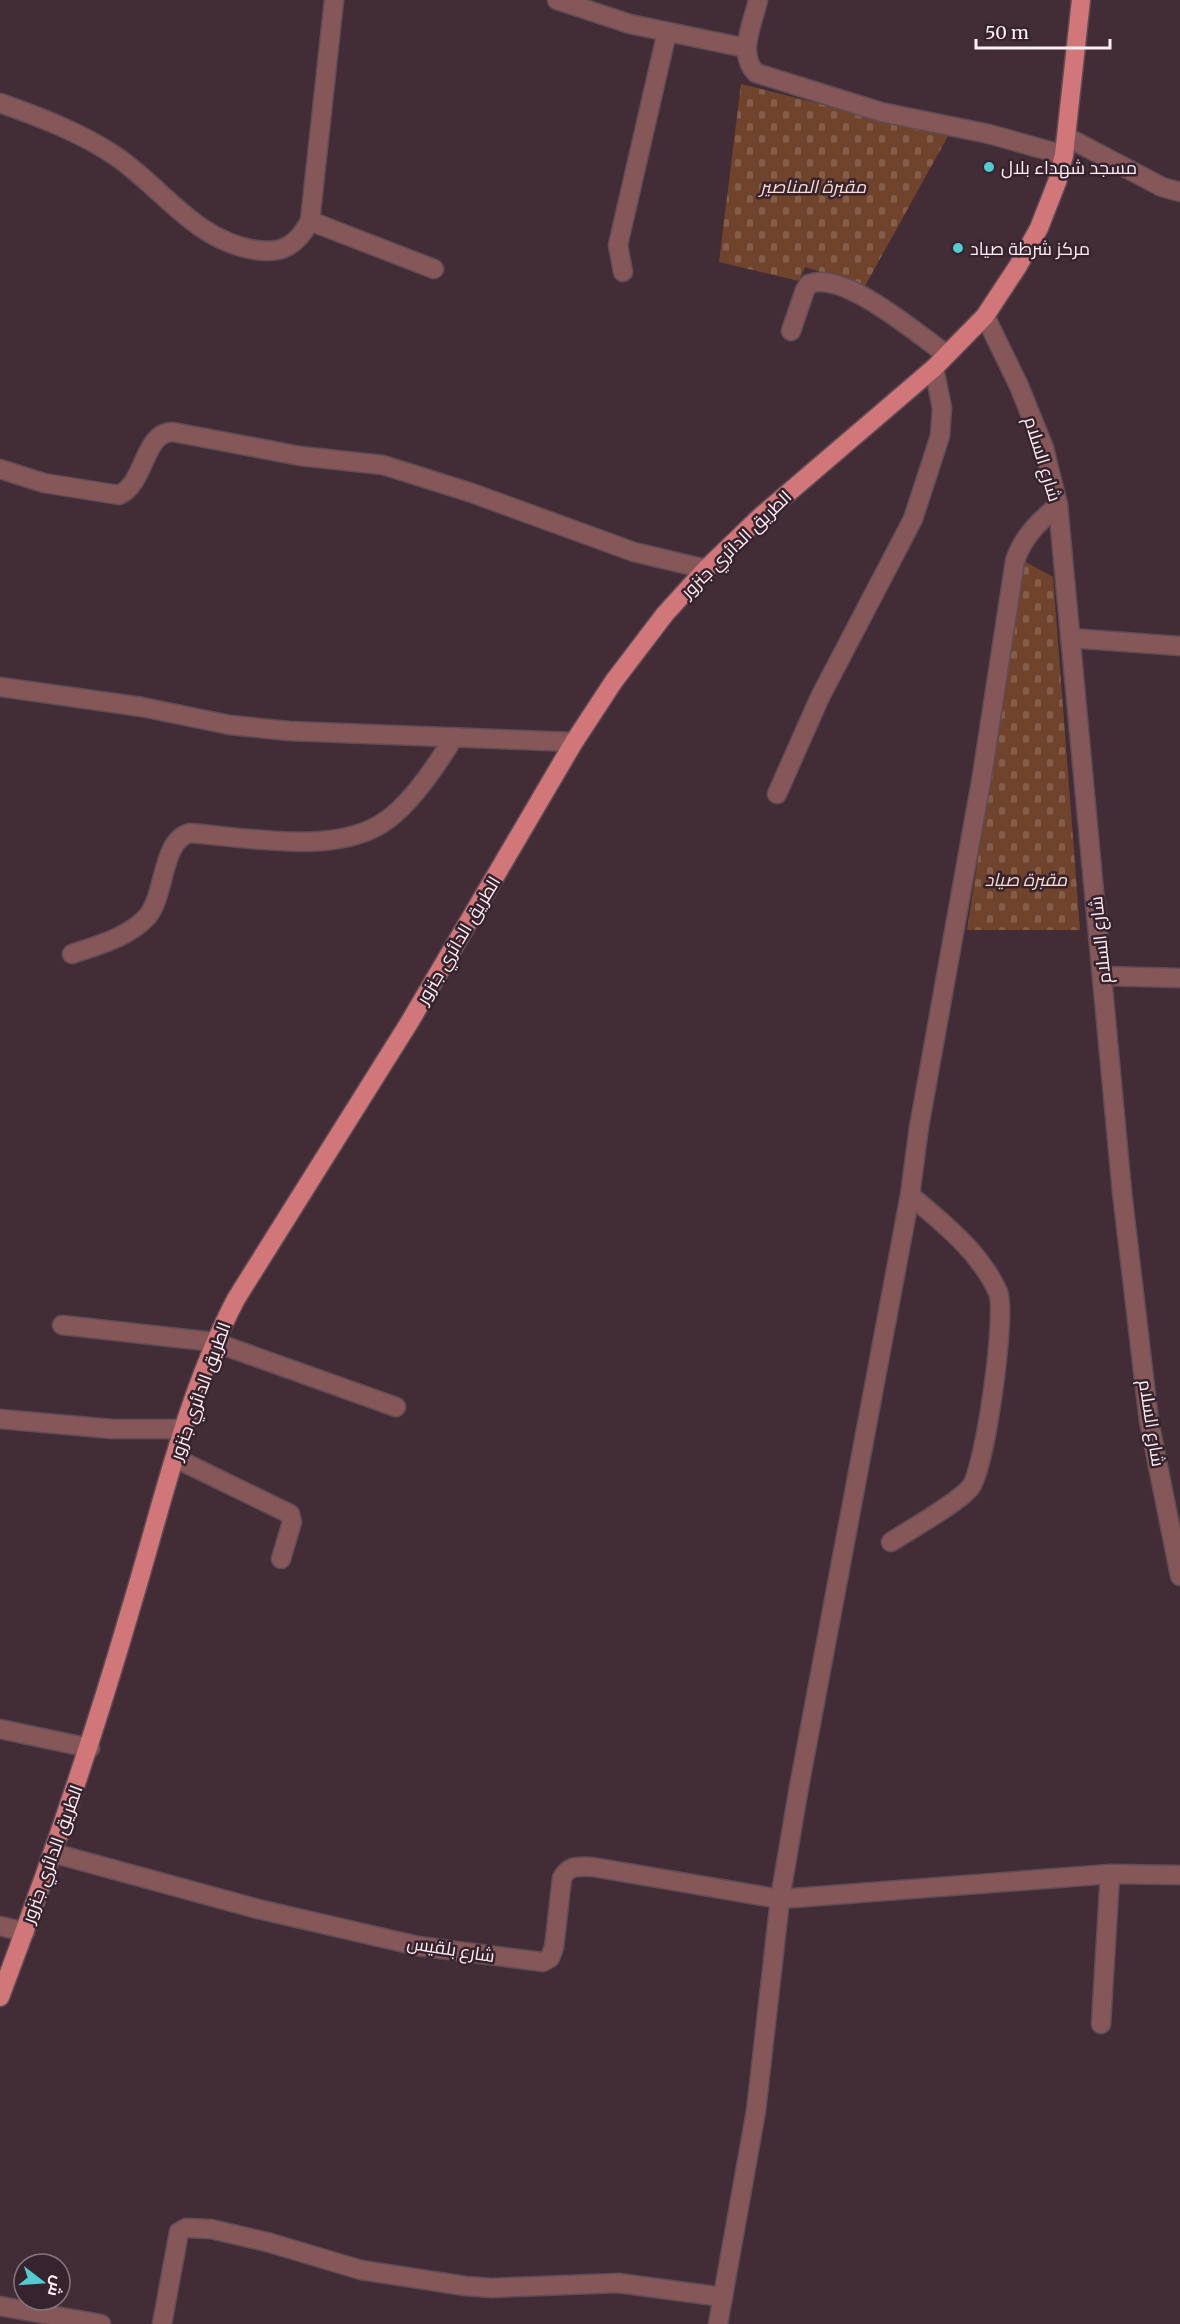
<svg xmlns="http://www.w3.org/2000/svg" width="1180" height="2324" viewBox="0 0 1180 2324" font-family="Merriweather,Cairo,serif">
	<style>
		.cemetery { fill: url(#cemetery-stones) }
		.lines { fill: none; stroke-linecap: round; stroke-linejoin: round }
		.minor-casing { stroke: #604c55; stroke-width: 21 }
		.primary-casing { stroke: #604c55; stroke-width: 21 }
		.minor { stroke: #855758; stroke-width: 18 }
		.primary { stroke: #d17679; stroke-width: 18 }
		.poi-dot { fill: #52ccd0; stroke: #37232d; stroke-width: 2 }
		.labels { text-anchor: middle; dominant-baseline: central; stroke-width: 5; stroke-linejoin: round; paint-order: stroke }
		.poi-label { font-size: 18px; fill: #fdeff5; stroke: #37232d; text-anchor: start }
		.park-label { font-size: 18px; font-style: italic; fill: #fdddcd; stroke: #37232d }
		.street-label { font-size: 18px; fill: #fdeff5; stroke: #37232d }
	</style>
	<defs>
		<pattern id="cemetery-stones" width="16" height="16" patternUnits="userSpaceOnUse" patternTransform="scale(1.5)"><rect width="16" height="16" fill="#6f432c"/><path d="M2 7V4a2 2 0 0 1 4 0v3zM10 15v-3a2 2 0 0 1 4 0v3z" fill="#845e4b"/></pattern>
	</defs>
	<rect width="100%" height="100%" fill="#422d37"/>
	<g class="cemetery">
		<path d="M741,84l207,52 -83,150 -60,-19 -6,14 -80,-19z"/>
		<path d="M1024,561l29,16 27,353h-113z"/>
	</g>
	<g class="lines">
		<defs>
			<g id="minor">
				<path d="M557,0l73,24 116,24"/>
				<path d="M758,0c-5,23 -21,54 -2,73l125,39 108,22 75,21"/>
				<path d="M0,103c40,14 82,30 117,54 46,32 80,85 139,93 27,4 41,-5 54,-29l24,-221"/>
				<path d="M1067,137l95,50 18,5"/>
				<path d="M310,221l124,48"/>
				<path d="M623,272l-5,-27 49,-213"/>
				<path d="M985,316l34,70 25,62 14,57 64,687 27,229 31,155"/>
				<path d="M791,331l14,-41 4,-6c35,-14 108,50 137,70"/>
				<path d="M0,469l44,14 75,12c27,-12 24,-63 54,-63l127,24 83,9 89,28 162,59 72,17"/>
				<path d="M1070,638l110,8"/>
				<path d="M0,687l142,20 88,18 59,6 285,11"/>
				<path d="M777,794l43,-97 93,-178 27,-83 2,-28 -8,-40"/>
				<path d="M72,954c26,-9 55,-16 75,-37 19,-22 14,-77 43,-84 55,4 141,22 191,-9 28,-17 56,-59 73,-87"/>
				<path d="M1103,976l77,2"/>
				<path d="M62,1325l152,17 182,65"/>
				<path d="M0,1419l112,10h72"/>
				<path d="M175,1458l115,56 2,8 -11,37"/>
				<path d="M891,1542c20,-13 65,-38 79,-54 15,-17 37,-176 28,-196 -18,-40 -55,-69 -88,-97"/>
				<path d="M0,1729l90,19"/>
				<path d="M53,1853l205,56 160,37 125,16 7,-4 4,-11 8,-69c8,-14 16,-11 31,-11l187,32 330,-25 70,1"/>
				<path d="M0,1926l25,6"/>
				<path d="M1101,2024l9,-150"/>
				<path d="M0,2306l101,18"/>
				<path d="M162,2324l17,-92 7,-4 25,1 56,13 94,28 104,16 27,2 126,-5 105,14"/>
				<path d="M718,2324l38,-213 24,-212 19,-112 111,-592 9,-68 63,-351 33,-215c8,-25 24,-39 43,-56"/>
			</g>
			<path id="primary" d="M0,1997c48,-127 92,-255 130,-386 32,-105 55,-214 106,-312l173,-276 165,-281 40,-61 51,-67 41,-45 54,-52 174,-149 51,-52 33,-50 21,-38 18,-46 7,-27 17,-155"/>
		</defs>
		<use href="#minor" class="minor-casing"/>
		<use href="#primary" class="primary-casing"/>
		<use href="#minor" class="minor"/>
		<use href="#primary" class="primary"/>
	</g>
	<g class="poi-dot">
		<circle cx="989" cy="167" r="6"/>
		<circle cx="958" cy="248" r="6"/>
	</g>
	<g class="labels">
		<g class="poi-label">
			<text x="1001" y="167">مسجد شهداء بلال</text>
			<text x="970" y="248">مركز شرطة صياد</text>
		</g>
		<g class="park-label">
			<text x="813" y="186">مقبرة المناصير</text>
			<text x="1026" y="879">مقبرة صياد</text>
		</g>
		<g class="street-label">
			<text transform="translate(1043 459) rotate(73)">شارع السلام</text>
			<text transform="translate(736 544) rotate(-44)">الطريق الدائري جنزور</text>
			<text transform="translate(458 940) rotate(-59)">الطريق الدائري جنزور</text>
			<text transform="translate(1100 940) rotate(-96)">شارع السلام</text>
			<text transform="translate(200 1391) rotate(-70)">الطريق الدائري جنزور</text>
			<text transform="translate(1152 1423) rotate(81)">شارع السلام</text>
			<text transform="translate(52 1854) rotate(-70)">الطريق الدائري جنزور</text>
			<text transform="translate(451 1949) rotate(9)">شارع بلقيس</text>
		</g>
	</g>
	<g transform="translate(42 2282) rotate(107)"><circle r="28" fill="#37232d" stroke="#86757d" stroke-width="1.5"/>
	<path d="M0-4.5L10 22L0 15L-10 22Z" fill="#52ccd0"/>
	<text y="-9" font-size="16" font-weight="bold" text-anchor="middle" fill="#fdeff5">ش</text>
	</g>
	<path d="M976 39v9h134v-9" fill="none" stroke="#fdeff5" stroke-width="3"/>
	<text x="985" y="39" font-size="18" fill="#fdeff5" stroke="#37232d" stroke-width="4.5" paint-order="stroke">50 m</text>
</svg>
